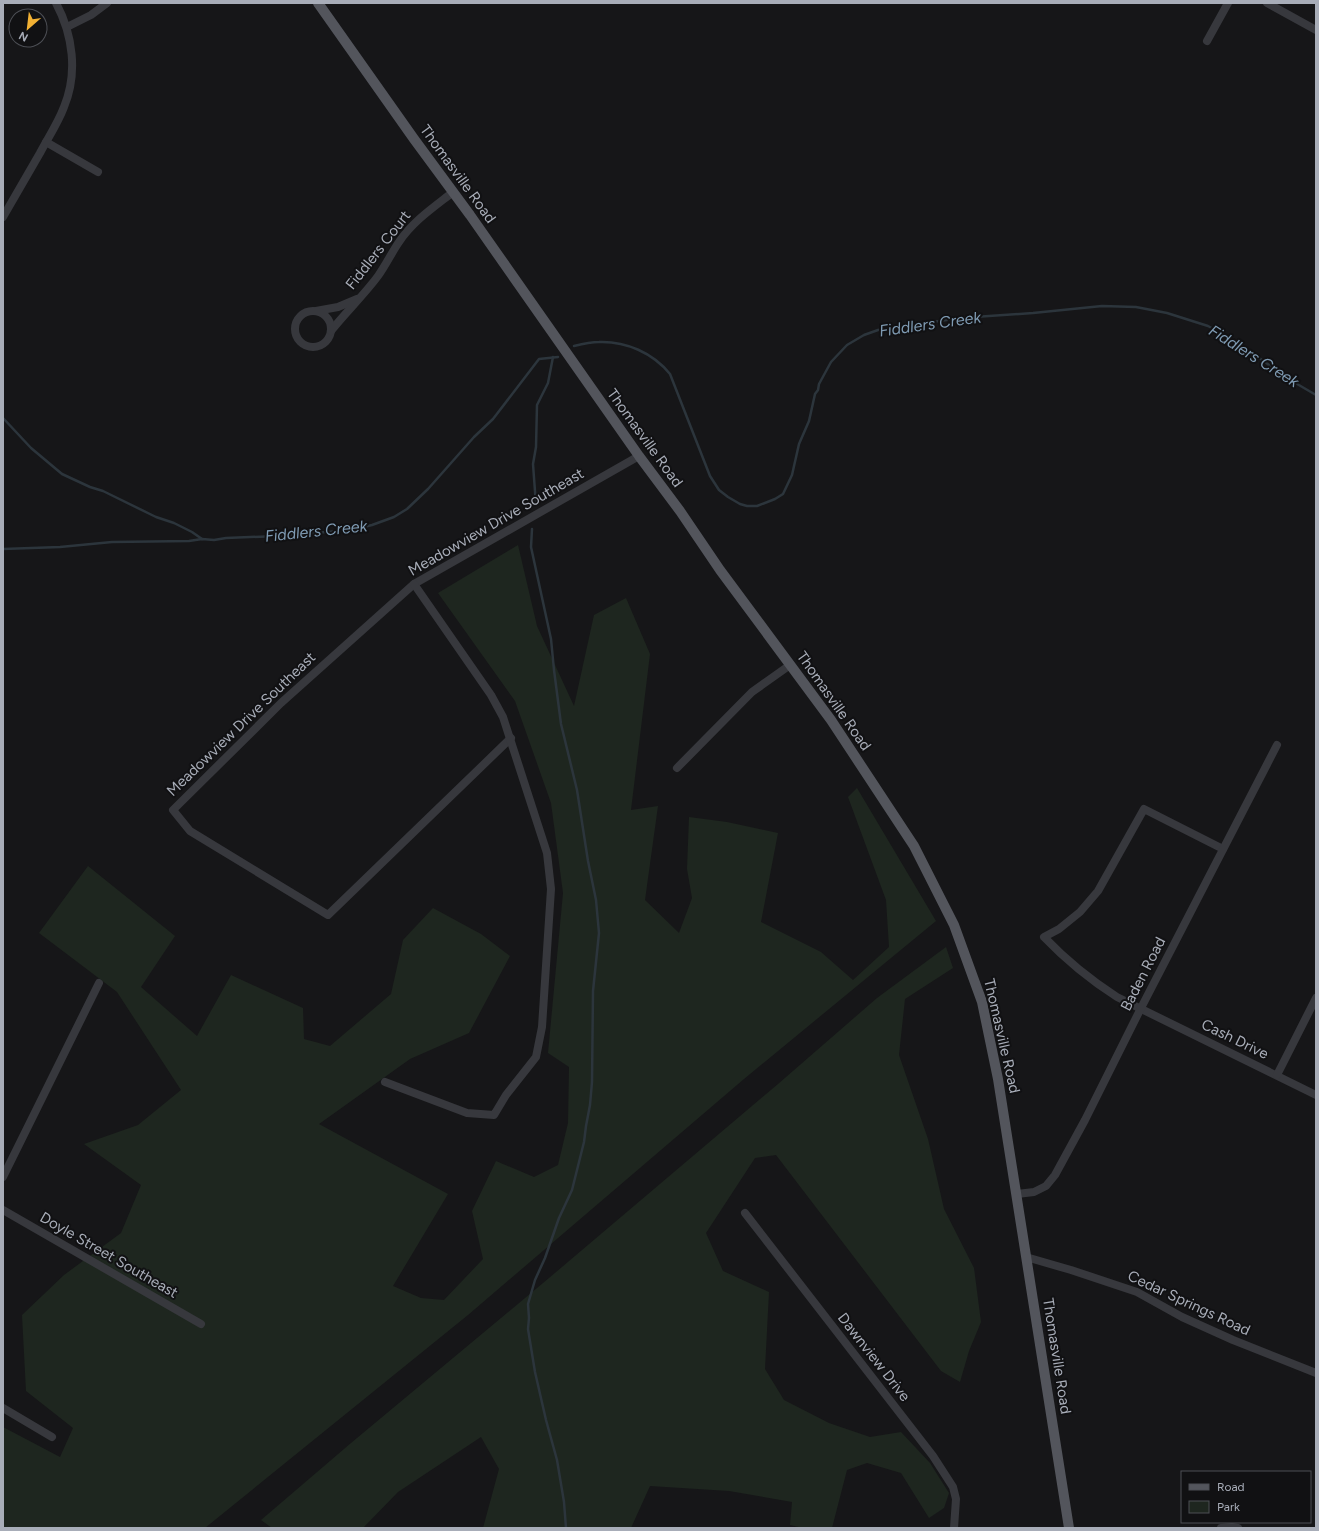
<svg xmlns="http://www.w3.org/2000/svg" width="1319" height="1531" viewBox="0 0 1319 1531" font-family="Figtree,sans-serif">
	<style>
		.green { fill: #1e261f }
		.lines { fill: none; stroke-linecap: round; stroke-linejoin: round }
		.stream { stroke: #2c353c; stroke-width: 2.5 }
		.minor { stroke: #37383d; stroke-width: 8 }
		.major { stroke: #53555c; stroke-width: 10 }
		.labels { text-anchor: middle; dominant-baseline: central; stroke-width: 4; stroke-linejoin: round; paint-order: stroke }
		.street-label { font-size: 15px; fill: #a8adb8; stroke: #111113 }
		.water-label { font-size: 16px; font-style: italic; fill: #7f9bb3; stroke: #111113 }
	</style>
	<rect width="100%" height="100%" fill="#161618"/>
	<g class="green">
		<path d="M518,545l19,81 37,80 20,-91 32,-17 24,56 -19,156 27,-4 -13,94 34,33 13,-35 -5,-29 2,-52 38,5 51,11 -17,89 60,30 32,28 36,-33 -3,-47 -38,-103 9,-9 79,133 -192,158 -276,236 -263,213h-202v-101l57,30 13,-29 -47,-37 -4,-76 42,-40 57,-42 20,-48 -57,-41 54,-19 43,-35 -64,-98 -78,-59 49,-67 87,70 -34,51 56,49 34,-61 72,33 1,31 26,7 61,-52 12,-54 30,-32 48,26 29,22 -41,77 -59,26 -91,65 129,70 -55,92 28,12 23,2 39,-41 -11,-48 24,-50 38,16 24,-12 10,-42 1,-56 -21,-14 15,-160 -12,-90 -36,-102 -77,-108z"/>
		<path d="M946,947l7,21 -48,31 -6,56 29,84 16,70 30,59 7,54 -12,29 -9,31 -19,-11 -165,-216 -21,3 -49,75 17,38 46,21 -4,77 19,31 45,23 41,14 31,-5 29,31 19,30 -5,15 -15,10 -28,-45 -34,-10 -20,7 -15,58h-29l-13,-3 2,-23 -63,-11 -79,-5 -19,42h-148l16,-59 -18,-32 -83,55 -35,36h-91l-11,-8 90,-77 198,-165 229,-194 99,-86z"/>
	</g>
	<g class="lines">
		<g class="stream">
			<path d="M574,346c8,-2 16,-4 25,-4 27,-1 54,11 71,32l40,102 9,14 9,7 12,7 7,2h10l18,-7 8,-5 9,-19 7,-31 10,-23 6,-27 3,-4 1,-6 12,-22 16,-17 17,-10 14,-5 82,-12 73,-5 69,-7 34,1 31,6 41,13 24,13 60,42 24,14"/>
			<path d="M3,418l28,30 31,26 28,13 13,4 53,26 18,6 18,9 10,7"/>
			<path d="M536,505l-3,-41 3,-17 1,-42 11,-22 5,-26"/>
			<path d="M532,529l-1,18 20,92 3,31 7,54 16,66 11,71 8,39 3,33 -6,58 -1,91 -2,23 -4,21 -2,16 -12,48 -13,28 -14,40 -10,22 -7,24 1,14 -1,11 7,43 11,48 11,40 7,42 2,26"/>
			<path d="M3,549l57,-2 52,-5 77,-1 13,-2 12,1 12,-2 53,-2 72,-6 21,-5 22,-8 13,-8 21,-20 46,-52 19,-18 46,-60 19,-2"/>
		</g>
		<g class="minor">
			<path d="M1267,3l49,27"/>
			<path d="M67,27l24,-12 16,-12"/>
			<path d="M1207,41l21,-38"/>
			<path d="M46,142l52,30"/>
			<path d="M3,217c12,-21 25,-43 37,-64 8,-15 18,-30 24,-46 14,-34 9,-72 -8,-104"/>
			<path d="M316,311l22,-4 19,-8"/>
			<circle cx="313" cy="329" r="18"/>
			<path d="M331,331c15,-19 33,-36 47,-55 8,-11 14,-24 21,-34 14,-21 35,-35 54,-50"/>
			<path d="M511,738l-183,177 -138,-84 -17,-21 108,-107 133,-119 225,-128"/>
			<path d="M677,768l75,-76 38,-27"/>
			<path d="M1223,849l-79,-40 -46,82 -18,21 -21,17 -15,8c23,24 45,42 73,60l199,98"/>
			<path d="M1277,1075l39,-77"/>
			<path d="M385,1082l82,31 27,2 12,-20 30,-38 6,-30 9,-138 -4,-36 -44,-136 -12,-22 -77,-111"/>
			<path d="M3,1177l96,-194"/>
			<path d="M1017,1194l17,-2 12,-6 9,-11 30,-55 56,-112 136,-263"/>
			<path d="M3,1210l198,114"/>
			<path d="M745,1213l188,243 20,31 3,12 -2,29"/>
			<path d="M1026,1257l45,13 66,22 45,25 51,23 83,33"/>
			<path d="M3,1408l49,29"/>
			<path d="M1221,1528l11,-1 6,1"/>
		</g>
		<path class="major" d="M318,3l96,136 56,76 169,241 41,55 40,59 111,150 83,126 40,79 28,77 16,77 71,449"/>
	</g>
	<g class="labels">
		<g class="street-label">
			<text transform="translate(458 174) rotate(54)">Thomasville Road</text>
			<text transform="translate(378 250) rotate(-52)">Fiddlers Court</text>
			<text transform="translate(645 438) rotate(54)">Thomasville Road</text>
			<text transform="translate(496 522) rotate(-30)">Meadowview Drive Southeast</text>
			<text transform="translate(834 701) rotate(55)">Thomasville Road</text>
			<text transform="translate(241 724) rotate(-44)">Meadowview Drive Southeast</text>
			<text transform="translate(1143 974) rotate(-63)">Baden Road</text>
			<text transform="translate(1002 1036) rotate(77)">Thomasville Road</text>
			<text transform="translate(1235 1039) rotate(26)">Cash Drive</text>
			<text transform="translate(109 1255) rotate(30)">Doyle Street Southeast</text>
			<text transform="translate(1189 1303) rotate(25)">Cedar Springs Road</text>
			<text transform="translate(1057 1356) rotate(81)">Thomasville Road</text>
			<text transform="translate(874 1357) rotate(52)">Dawnview Drive</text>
		</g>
		<g class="water-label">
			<text transform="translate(930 324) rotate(-8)">Fiddlers Creek</text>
			<text transform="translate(1254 356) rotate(32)">Fiddlers Creek</text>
			<text transform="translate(316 531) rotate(-6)">Fiddlers Creek</text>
		</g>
	</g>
	<rect width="1319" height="1531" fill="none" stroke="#a8adb8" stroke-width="8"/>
	<rect x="1181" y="1471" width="130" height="52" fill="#111113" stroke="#4d4f55"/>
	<rect x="1189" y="1484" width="20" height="6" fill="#53555c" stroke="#4d4f55"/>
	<text x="1217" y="1491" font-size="12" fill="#a8adb8">Road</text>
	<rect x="1189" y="1501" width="20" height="12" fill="#1e261f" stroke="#4d4f55"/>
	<text x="1217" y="1511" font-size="12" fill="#a8adb8">Park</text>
	<g transform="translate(28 28) rotate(208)"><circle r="19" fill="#111113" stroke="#4d4f55"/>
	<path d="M0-3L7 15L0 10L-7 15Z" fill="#f2b134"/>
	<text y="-6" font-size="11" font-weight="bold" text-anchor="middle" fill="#a8adb8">N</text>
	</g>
</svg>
